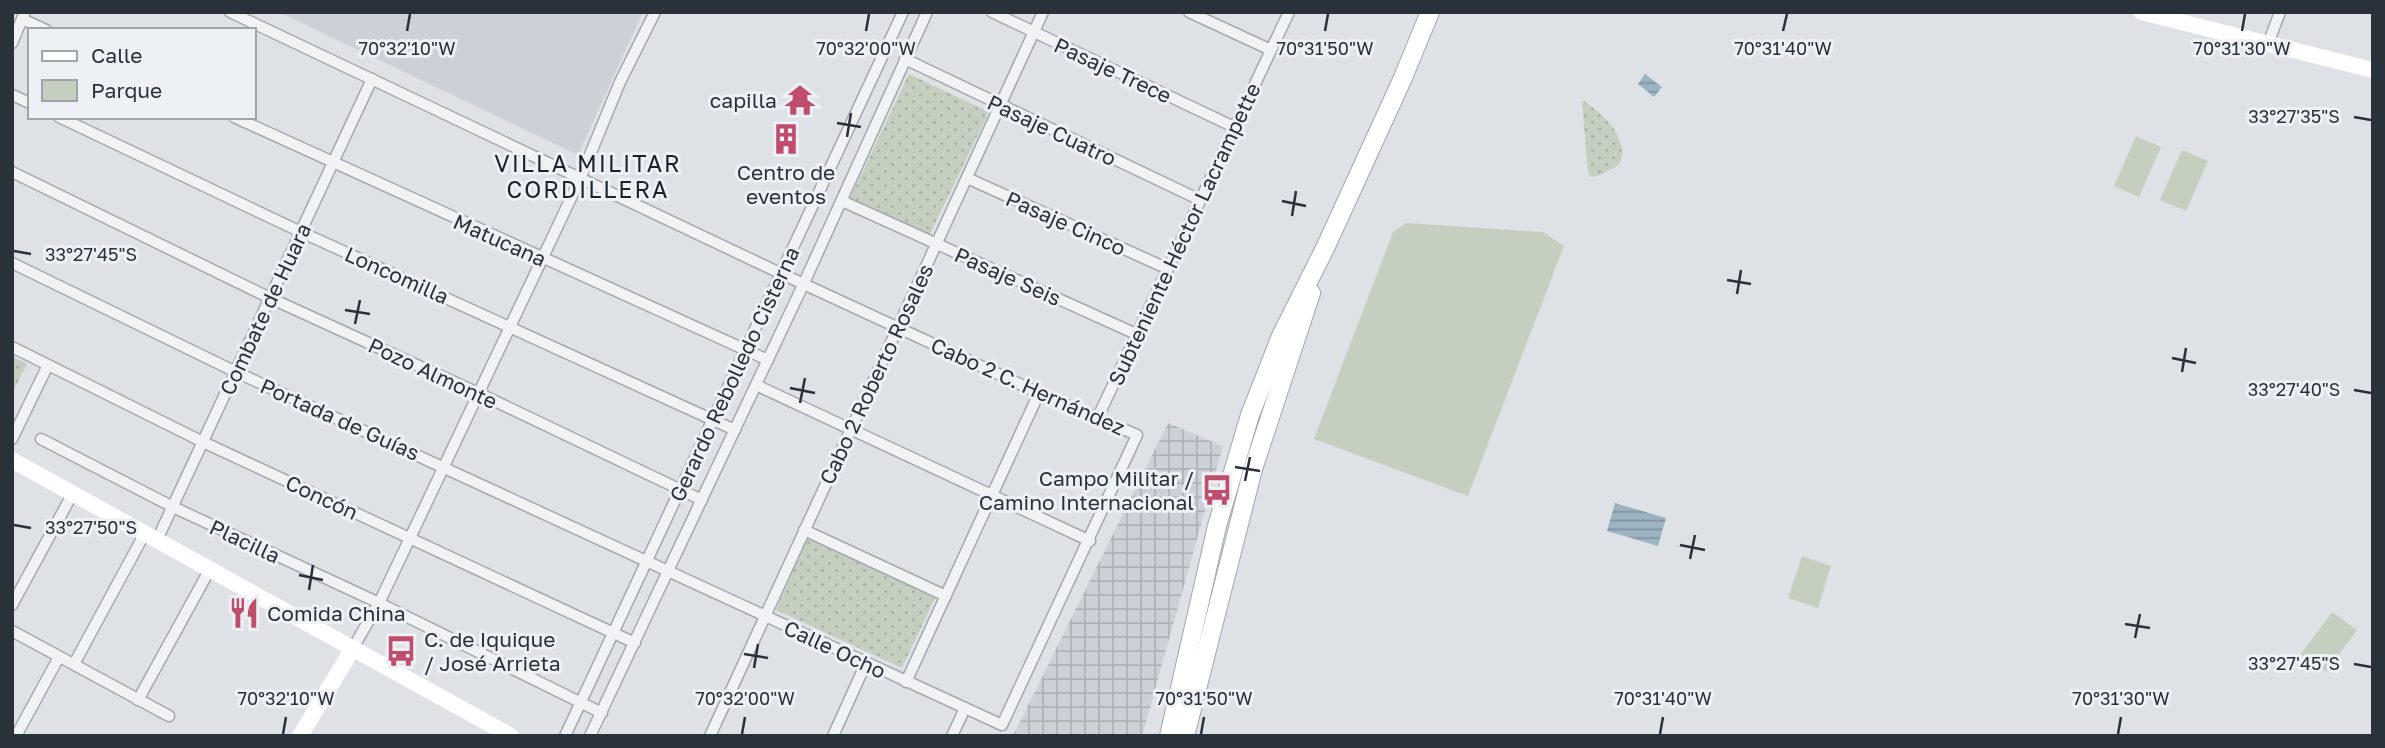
<svg xmlns="http://www.w3.org/2000/svg" width="2385" height="748" viewBox="0 0 2385 748" font-family="'Golos Text',sans-serif">
	<style>
		.built { fill: #ccd1d7 }
		.industrial { fill: url(#industrial-grid) }
		.green { fill: url(#green-dots) }
		.pitch { fill: #c5cfc0 }
		.water { fill: url(#water-rules) }
		.lines { fill: none; stroke-linecap: round; stroke-linejoin: round }
		.street-casing { stroke: #a4a9af; stroke-width: 13 }
		.primary-casing { stroke: #9ea7b0; stroke-width: 20 }
		.street { stroke: #f0f2f4; stroke-width: 10 }
		.secondary { stroke: #fff; stroke-width: 16 }
		.primary { stroke: #fff; stroke-width: 18 }
		.ticks { fill: none; stroke: #29313b; stroke-width: 2.5 }
		.labels { text-anchor: middle; dominant-baseline: central; stroke-width: 6; stroke-linejoin: round; paint-order: stroke }
		.street-label { font-size: 21px; fill: #29313b; stroke: #edf0f4 }
		.poi-label { font-size: 21px; fill: #29313b; stroke: #edf0f4; text-anchor: end }
		.neighbourhood-label { font-size: 23px; letter-spacing: 2px; fill: #1b222b; stroke: #edf0f4 }
		.ticks-label { font-size: 18px; text-anchor: middle; fill: #29313b; stroke: #edf0f4; stroke-width: 6; stroke-linejoin: round; paint-order: stroke }
	</style>
	<defs>
		<pattern id="industrial-grid" width="8" height="8" patternUnits="userSpaceOnUse" patternTransform="scale(1.75)"><rect width="8" height="8" fill="#ccd1d7"/><path d="M0 4h8M4 0v8" fill="none" stroke="#afb4b9"/></pattern>
		<pattern id="green-dots" width="8" height="8" patternUnits="userSpaceOnUse" patternTransform="scale(1.75)"><rect width="8" height="8" fill="#c5cfc0"/><path d="M2 2h.1M6 6h.1" fill="none" stroke="#a9b2a6" stroke-width="1.8" stroke-linecap="round"/></pattern>
		<pattern id="water-rules" width="6" height="5" patternUnits="userSpaceOnUse" patternTransform="scale(1.75)"><rect width="6" height="5" fill="#9cb3c2"/><path d="M0 2.5h6" fill="none" stroke="#7f929f"/></pattern>
	</defs>
	<rect width="100%" height="100%" fill="#dee2e6"/>
	<path class="built" d="M279,12h364l-65,143z"/>
	<path class="industrial" d="M1168,423l55,23 -81,290h-129z"/>
	<g class="green">
		<path d="M909,74l80,38 -60,124 -79,-38z"/>
		<path d="M1584,101c20,14 47,38 35,64l-19,10 -9,2 -3,-5 -6,-70z"/>
		<path d="M12,356l15,8 -15,29z"/>
		<path d="M807,538l129,58 -34,72 -126,-58z"/>
	</g>
	<g class="pitch">
		<path d="M2136,136l25,11 -22,50 -25,-11z"/>
		<path d="M2182,150l26,11 -22,50 -26,-11z"/>
		<path d="M1406,223l137,9 21,14 -96,250 -154,-57 79,-207z"/>
		<path d="M1802,556l29,10 -13,42 -30,-10z"/>
		<path d="M2332,612l25,18 -31,42 -25,-18z"/>
	</g>
	<g class="water">
		<path d="M1645,74l17,13 -8,10 -16,-13z"/>
		<path d="M1615,503l51,15 -8,28 -51,-15z"/>
	</g>
	<g class="lines">
		<defs>
			<g id="street">
				<path d="M992,12l242,115"/>
				<path d="M1189,12l82,38"/>
				<path d="M22,19l24,11"/>
				<path d="M12,43l13,-31"/>
				<path d="M2268,44l12,-32"/>
				<path d="M905,59l295,141"/>
				<path d="M12,95l18,8"/>
				<path d="M59,117l242,115 434,198"/>
				<path d="M234,117l534,243"/>
				<path d="M12,172l258,126 208,95 224,107"/>
				<path d="M967,178l199,90"/>
				<path d="M842,201l294,133"/>
				<path d="M12,263l224,109 766,353 135,-290 -98,-42 -257,-119 -552,-262"/>
				<path d="M12,347l191,95 432,201"/>
				<path d="M756,385l334,156"/>
				<path d="M1097,419l192,-407"/>
				<path d="M12,439l36,-74"/>
				<path d="M41,439l132,68 206,96 223,110"/>
				<path d="M804,530l142,66"/>
				<path d="M157,540l215,-461"/>
				<path d="M12,605l61,-112"/>
				<path d="M12,631l157,85"/>
				<path d="M353,648l26,-45 31,-65 170,-359 40,-97 35,-70"/>
				<path d="M74,664l71,-131"/>
				<path d="M906,682l133,-289"/>
				<path d="M138,700l72,-131"/>
				<path d="M16,736l43,-79"/>
				<path d="M565,736l338,-724"/>
				<path d="M590,736l214,-453 123,-271"/>
				<path d="M710,736l333,-724"/>
				<path d="M833,736l33,-73"/>
				<path d="M952,736l13,-28"/>
			</g>
			<g id="primary">
				<path d="M1169,736l48,-210 33,-111 31,-79 45,-90 76,-166 28,-68"/>
				<path d="M1185,736l68,-267 58,-176"/>
			</g>
		</defs>
		<use href="#street" class="street-casing"/>
		<use href="#primary" class="primary-casing"/>
		<use href="#street" class="street"/>
		<g class="secondary">
			<path d="M2141,12l232,58"/>
			<path d="M12,460l499,276"/>
			<path d="M300,736l53,-88"/>
		</g>
		<use href="#primary" class="primary"/>
	</g>
	<path class="ticks" d="M407,31l3,-17M866,31l3,-17M1325,31l3,-17M1783,31l4,-17M2242,31l3,-17M2354,117l17,3M837,123l24,4M847,137l4,-24M1282,201l24,5M1292,216l4,-25M14,251l17,3M1727,280l24,4M1737,294l4,-24M345,310l25,4M355,324l5,-24M2172,358l24,5M2182,372l4,-24M790,388l25,5M2354,390l17,3M800,403l5,-25M1235,467l25,4M1245,481l5,-24M14,525l17,3M1680,545l25,5M1690,559l5,-24M299,575l24,5M309,590l4,-25M2125,624l25,4M2135,638l5,-24M744,654l24,4M2354,664l17,3M754,668l4,-24M283,734l3,-17M742,734l3,-17M1201,734l3,-17M1660,734l3,-17M2118,734l3,-17"/>
	<defs>
		<symbol id="temple-bare" viewBox="-9 -9 18 18"><path d="M0-6L5-2H3V0L6.5 2.5H4V6H1.5V3h-3V6H-4V2.5H-6.5L-3 0V-2H-5Z" fill="#bf4e6c" stroke="#edf0f4" stroke-width="2.5" paint-order="stroke"/></symbol>
		<symbol id="building-bare" viewBox="-9 -9 18 18"><path d="M-4-6H4V6H1V3H-1V6H-4ZM-2.5-4.3h1.7v1.8h-1.7ZM.8-4.3h1.7v1.8H.8ZM-2.5-1h1.7V.8h-1.7ZM.8-1h1.7V.8H.8Z" fill="#bf4e6c" stroke="#edf0f4" stroke-width="2.5" paint-order="stroke"/></symbol>
		<symbol id="bus-bare" viewBox="-9 -9 18 18"><path d="M-5-6H5V4H4V6H2V4H-2V6H-4V4H-5ZM-3.5-4V0h7V-4ZM-3.5 1.2v1.5H-2V1.2ZM2 1.2v1.5H3.5V1.2Z" fill="#bf4e6c" stroke="#edf0f4" stroke-width="2.5" paint-order="stroke"/></symbol>
		<symbol id="restaurant-bare" viewBox="-9 -9 18 18"><path d="M-5-6h1v4h1v-4h1v4h1v-4h1v5L-1.5 .5V6h-2V.5L-5-1ZM5-6V6H3V1.5H1.5Q1.5-4 5-6Z" fill="#bf4e6c" stroke="#edf0f4" stroke-width="2.5" paint-order="stroke"/></symbol>
	</defs>
	<g fill-rule="evenodd">
		<use href="#temple-bare" x="778" y="78" width="44" height="44"/>
		<use href="#building-bare" x="764" y="117" width="44" height="44"/>
		<use href="#bus-bare" x="1195" y="468" width="44" height="44"/>
		<use href="#restaurant-bare" x="222" y="591" width="44" height="44"/>
		<use href="#bus-bare" x="379" y="629" width="44" height="44"/>
	</g>
	<g class="labels">
		<g class="street-label">
			<text transform="translate(1113 70) rotate(25)">Pasaje Trece</text>
			<text transform="translate(1052 130) rotate(25)">Pasaje Cuatro</text>
			<text transform="translate(1066 223) rotate(24)">Pasaje Cinco</text>
			<text transform="translate(1184 234) rotate(-65)">Subteniente Héctor Lacrampette</text>
			<text transform="translate(500 240) rotate(24)">Matucana</text>
			<text transform="translate(397 275) rotate(24)">Loncomilla</text>
			<text transform="translate(1008 276) rotate(24)">Pasaje Seis</text>
			<text transform="translate(265 309) rotate(-65)">Combate de Huara</text>
			<text transform="translate(433 373) rotate(25)">Pozo Almonte</text>
			<text transform="translate(734 374) rotate(-65)">Gerardo Rebolledo Cisterna</text>
			<text transform="translate(876 374) rotate(-65)">Cabo 2 Roberto Rosales</text>
			<text transform="translate(1028 386) rotate(24)">Cabo 2 C. Hernández</text>
			<text transform="translate(340 419) rotate(24)">Portada de Guías</text>
			<text transform="translate(322 497) rotate(25)">Concón</text>
			<text transform="translate(245 541) rotate(25)">Placilla</text>
			<text transform="translate(835 649) rotate(25)">Calle Ocho</text>
		</g>
		<g class="poi-label">
			<text x="777" y="100">capilla</text>
			<text x="786" y="172" text-anchor="middle">Centro de<tspan x="786" dy="24">eventos</tspan></text>
			<text x="1194" y="478">Campo Militar /<tspan x="1194" dy="24">Camino Internacional</tspan></text>
			<text x="267" y="613" text-anchor="start">Comida China</text>
			<text x="424" y="639" text-anchor="start">C. de Iquique<tspan x="424" dy="24">/ José Arrieta</tspan></text>
		</g>
		<g class="neighbourhood-label">
			<text x="588" y="163">VILLA MILITAR<tspan x="588" dy="26">CORDILLERA</tspan></text>
		</g>
	</g>
	<g class="ticks-label">
		<text x="407" y="55">70°32'10"W</text>
		<text x="866" y="55">70°32'00"W</text>
		<text x="1325" y="55">70°31'50"W</text>
		<text x="1783" y="55">70°31'40"W</text>
		<text x="2242" y="55">70°31'30"W</text>
		<text x="2294" y="123">33°27'35"S</text>
		<text x="91" y="261">33°27'45"S</text>
		<text x="2294" y="396">33°27'40"S</text>
		<text x="91" y="534">33°27'50"S</text>
		<text x="2294" y="670">33°27'45"S</text>
		<text x="286" y="705">70°32'10"W</text>
		<text x="745" y="705">70°32'00"W</text>
		<text x="1204" y="705">70°31'50"W</text>
		<text x="1663" y="705">70°31'40"W</text>
		<text x="2121" y="705">70°31'30"W</text>
	</g>
	<rect width="2385" height="748" fill="none" stroke="#29313b" stroke-width="28"/>
	<rect x="28" y="28" width="228" height="91" fill="#edf0f4" stroke="#9fa4aa" stroke-width="2"/>
	<rect x="42" y="51" width="35" height="10" fill="#ffffff" stroke="#9fa4aa" stroke-width="2"/>
	<text x="91" y="63" font-size="21" fill="#29313b">Calle</text>
	<rect x="42" y="80" width="35" height="21" fill="#c5cfc0" stroke="#9fa4aa" stroke-width="2"/>
	<text x="91" y="98" font-size="21" fill="#29313b">Parque</text>
</svg>
